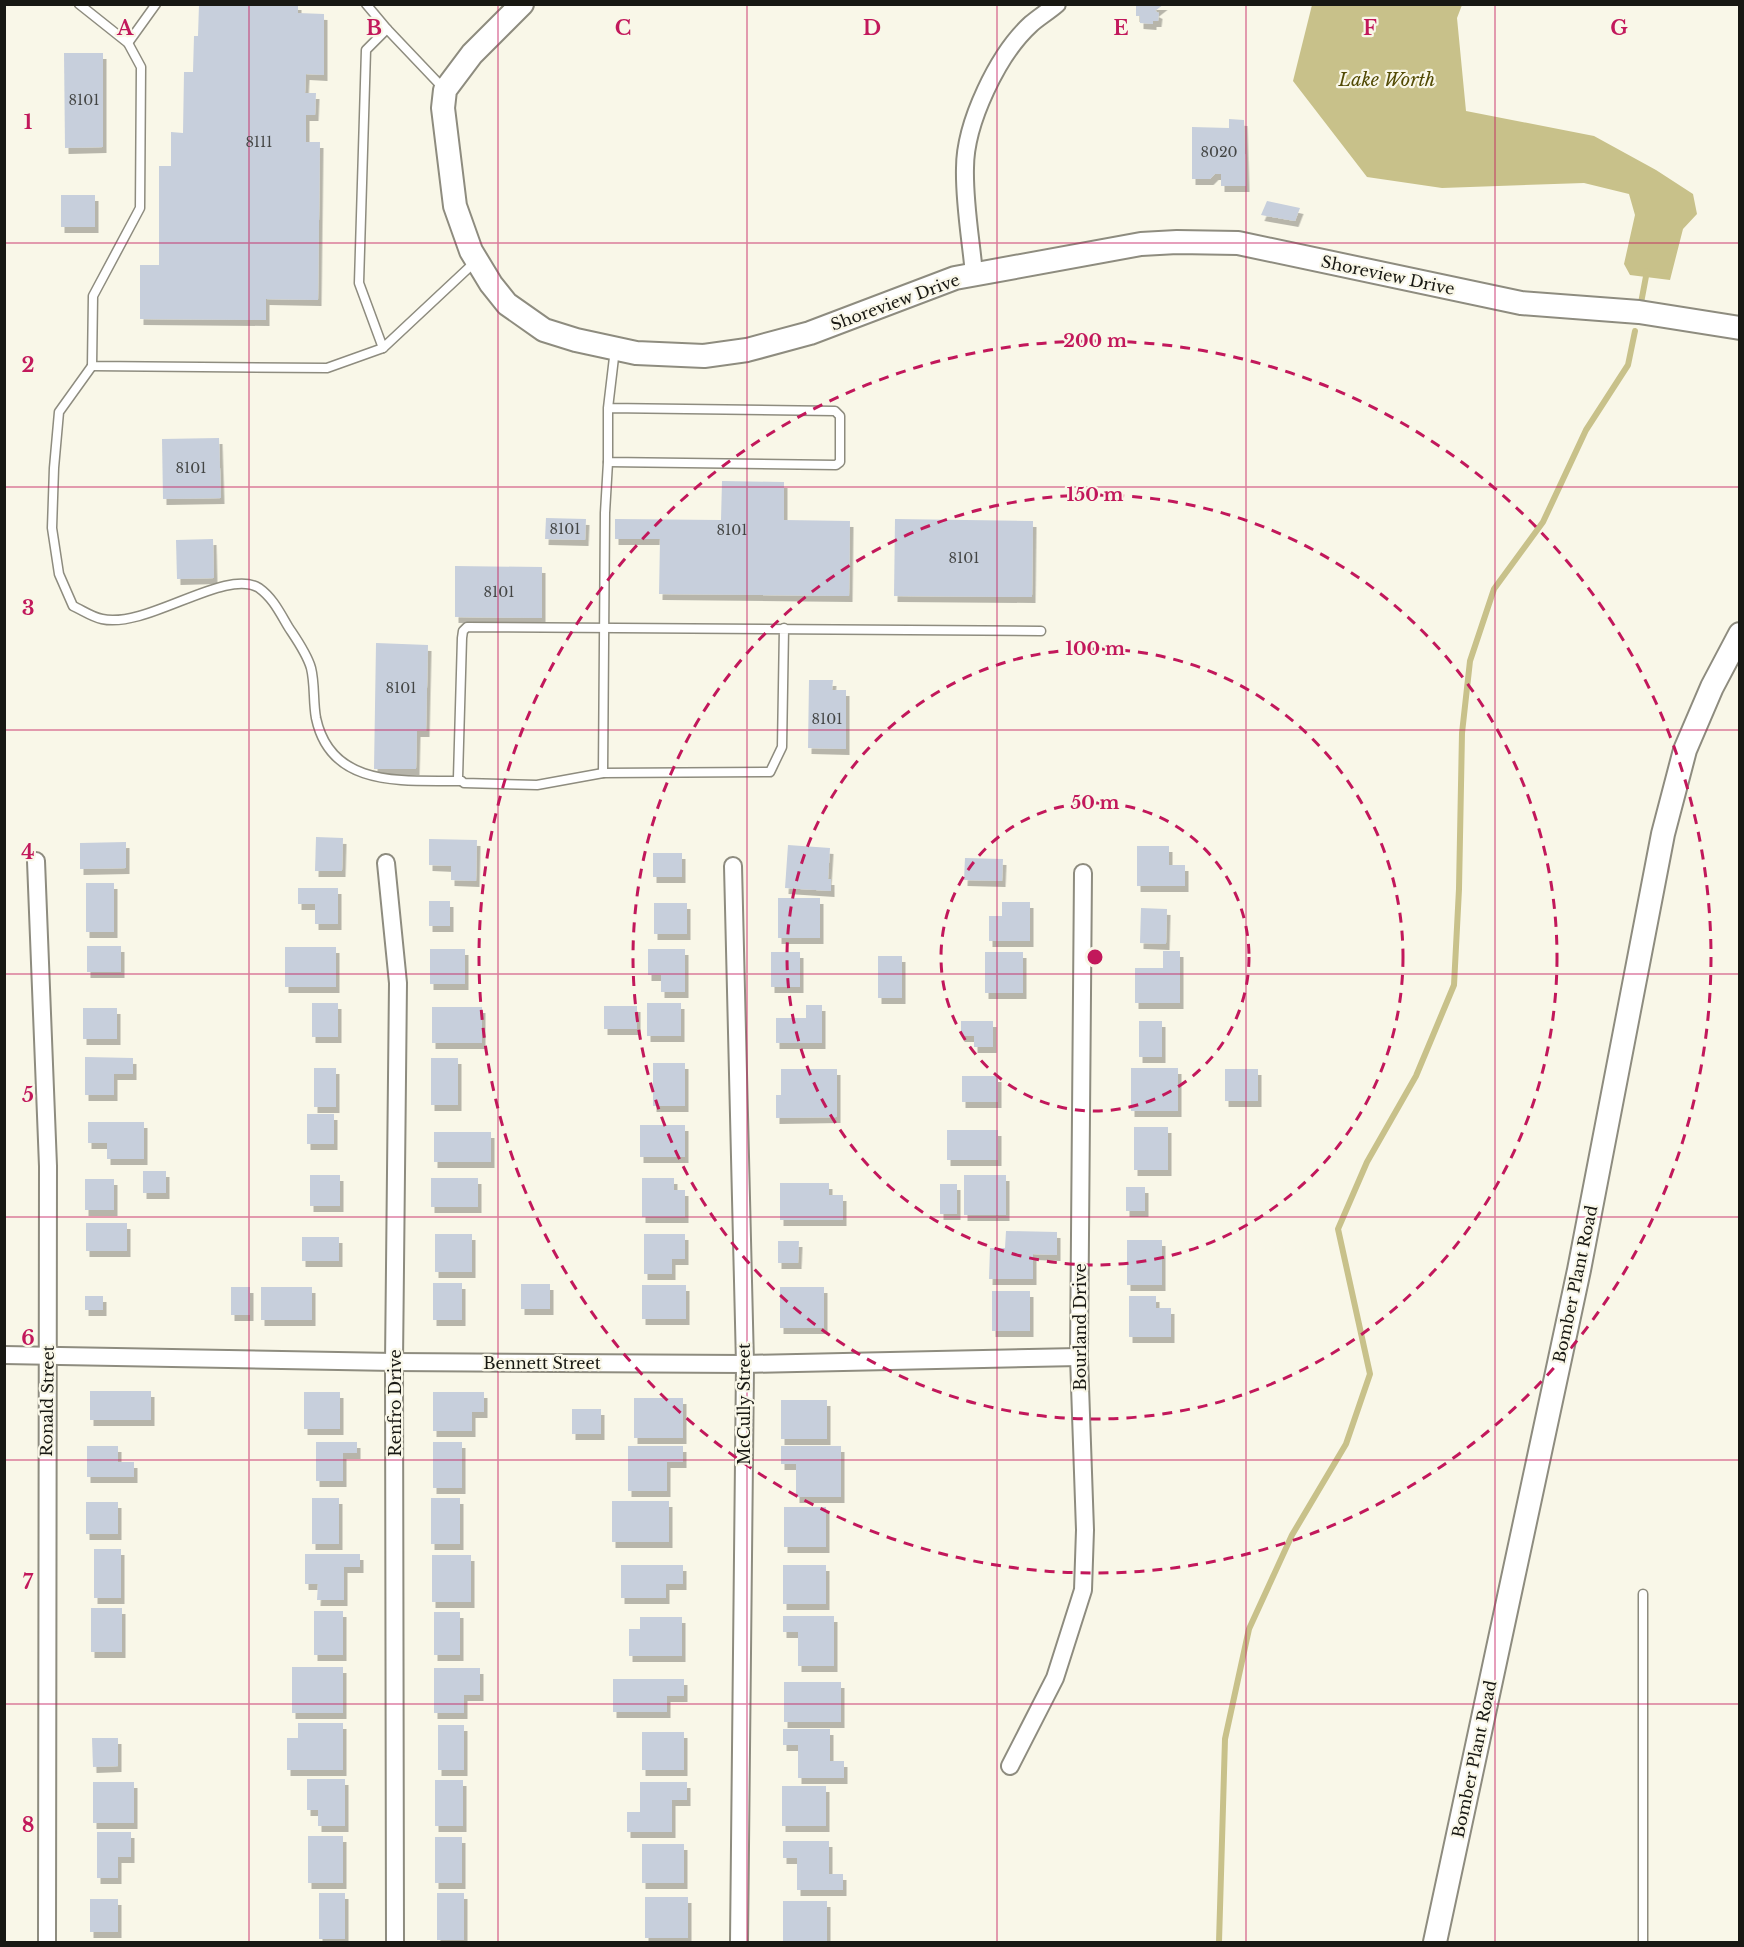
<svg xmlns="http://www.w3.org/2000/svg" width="1744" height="1947" font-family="'Libre Baskerville',serif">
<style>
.water{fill:#c8c18a}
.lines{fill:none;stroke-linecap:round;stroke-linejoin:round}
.stream{stroke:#c8c18a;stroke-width:6}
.building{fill:#c7cfdc;filter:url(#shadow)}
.lane-casing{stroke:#8e8c7f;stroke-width:11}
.street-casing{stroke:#8e8c7f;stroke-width:20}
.secondary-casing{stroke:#8e8c7f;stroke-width:26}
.lane{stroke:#fff;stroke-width:8}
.street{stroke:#fff;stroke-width:16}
.secondary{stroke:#fff;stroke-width:22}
.grid{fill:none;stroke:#c2185b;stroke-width:1.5;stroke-opacity:0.55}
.ring{fill:none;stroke:#c2185b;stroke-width:3;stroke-dasharray:10 8}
.labels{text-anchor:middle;stroke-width:4.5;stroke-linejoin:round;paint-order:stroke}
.number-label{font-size:14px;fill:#444645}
.street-label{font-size:16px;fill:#181813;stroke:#f9f7e8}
.water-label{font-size:18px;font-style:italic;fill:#524a04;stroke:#f9f7e8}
.grid-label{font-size:20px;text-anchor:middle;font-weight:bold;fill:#c2185b;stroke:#f9f7e8;stroke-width:4.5;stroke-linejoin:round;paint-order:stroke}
.centre{fill:#c2185b;stroke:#f9f7e8;stroke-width:3}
.ring-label{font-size:18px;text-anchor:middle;font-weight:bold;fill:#c2185b;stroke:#f9f7e8;stroke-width:4.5;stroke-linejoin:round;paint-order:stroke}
</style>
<defs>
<filter id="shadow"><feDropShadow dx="3.5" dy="6" stdDeviation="0" flood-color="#0004"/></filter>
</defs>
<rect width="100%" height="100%" fill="#f9f7e8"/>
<!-- water -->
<polygon class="water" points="1312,5 1462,5 1457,18 1466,111 1594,136 1656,170 1693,194 1697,214 1683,229 1670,280 1630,275 1624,264 1635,215 1629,194 1584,183 1442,188 1367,177 1293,81"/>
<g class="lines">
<!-- stream -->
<g class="stream">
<polyline points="1641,303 1647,271"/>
<polyline points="1219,1942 1225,1739 1249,1629 1292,1535 1346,1444 1370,1374 1338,1229 1367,1162 1416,1076 1454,985 1459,889 1462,733 1470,661 1494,589 1543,522 1586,430 1628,365 1635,331"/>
</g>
</g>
<!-- building -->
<g class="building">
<polygon points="199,4 298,4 298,13 324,14 324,75 306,74 305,93 316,93 315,115 306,115 306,142 320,142 318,300 266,299 266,320 140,319 140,265 159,265 159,166 171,166 171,132 183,133 184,72 193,72 194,36 198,36"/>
<polygon points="1136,4 1164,4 1155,11 1159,13 1158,21 1153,21 1153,24 1140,23 1140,16 1136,16"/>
<polygon points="64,53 103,53 103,147 65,148"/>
<polygon points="1229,119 1244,120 1246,186 1221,186 1221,174 1215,174 1210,179 1192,179 1192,127 1229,128"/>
<rect x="61" y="195" width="34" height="32"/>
<polygon points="1267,201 1300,208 1295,221 1261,215"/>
<polygon points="219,438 221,498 163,499 162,439"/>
<polygon points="722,481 784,482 784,520 850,521 849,596 659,594 660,539 615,539 615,519 721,520"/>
<polygon points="546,518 586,519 585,540 545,539"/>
<polygon points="895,519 1033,521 1032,597 894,596"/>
<polygon points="213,539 214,578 177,579 176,540"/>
<polygon points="455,566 542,567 542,618 455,617"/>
<polygon points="376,643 428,645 426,731 417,731 416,769 374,769"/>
<polygon points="809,680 833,680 832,690 846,690 846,749 808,748"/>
<polygon points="316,837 343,838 342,871 315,871"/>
<polygon points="429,839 477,840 476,881 451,880 451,866 429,865"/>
<polygon points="126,842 126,868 80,869 80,843"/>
<polygon points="788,845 830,848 828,879 831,879 831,891 785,888"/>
<polygon points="1137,846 1169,846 1169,865 1185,865 1185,886 1137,886"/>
<rect x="653" y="853" width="29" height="24"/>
<polygon points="965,858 1003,859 1002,881 964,880"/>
<rect x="86" y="883" width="28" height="49"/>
<polygon points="298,888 338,888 338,924 315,924 315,904 298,904"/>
<rect x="778" y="898" width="42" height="40"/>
<rect x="429" y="901" width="21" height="25"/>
<polygon points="1002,902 1030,902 1030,941 989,941 989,916 1002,916"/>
<rect x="654" y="903" width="33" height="31"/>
<polygon points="1141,908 1167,909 1166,944 1140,943"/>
<rect x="87" y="946" width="34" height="26"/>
<rect x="285" y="947" width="51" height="40"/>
<rect x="430" y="949" width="35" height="35"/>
<polygon points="648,949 685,949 685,992 661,992 661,975 648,975"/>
<polygon points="1163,951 1180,951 1180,1003 1135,1003 1135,968 1163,968"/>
<rect x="771" y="952" width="29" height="35"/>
<rect x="985" y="952" width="38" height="41"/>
<rect x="878" y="956" width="24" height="42"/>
<rect x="312" y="1003" width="26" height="34"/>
<rect x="647" y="1003" width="34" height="33"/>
<polygon points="806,1005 822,1005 822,1043 776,1043 776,1018 806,1018"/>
<rect x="604" y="1006" width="33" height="23"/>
<rect x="432" y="1007" width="50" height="36"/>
<rect x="83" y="1008" width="34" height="31"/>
<polygon points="961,1021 993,1021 993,1047 974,1047 974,1036 961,1036"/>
<rect x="1139" y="1021" width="23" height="36"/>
<polygon points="85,1057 133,1058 133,1074 114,1074 114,1095 85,1095"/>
<rect x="431" y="1058" width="27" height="47"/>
<rect x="653" y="1063" width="32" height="43"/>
<rect x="314" y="1068" width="22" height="39"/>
<rect x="1131" y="1068" width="47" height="43"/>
<polygon points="781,1069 837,1069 837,1117 776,1118 776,1095 781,1095"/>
<rect x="1225" y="1069" width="33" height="32"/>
<rect x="962" y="1076" width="36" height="26"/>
<rect x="307" y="1114" width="27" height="30"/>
<polygon points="88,1122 144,1122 144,1159 107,1159 107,1143 88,1143"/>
<rect x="640" y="1125" width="45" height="32"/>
<rect x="1134" y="1127" width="34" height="43"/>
<rect x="947" y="1130" width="51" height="30"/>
<rect x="434" y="1132" width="57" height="30"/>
<rect x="143" y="1171" width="23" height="22"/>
<rect x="310" y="1175" width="30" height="31"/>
<rect x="964" y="1175" width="42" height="40"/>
<rect x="431" y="1178" width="47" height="29"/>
<polygon points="642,1178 674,1178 674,1190 685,1190 685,1217 642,1217"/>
<rect x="85" y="1179" width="29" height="31"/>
<polygon points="780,1183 829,1183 829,1195 843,1195 843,1220 780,1220"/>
<rect x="940" y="1184" width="17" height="30"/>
<rect x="1126" y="1187" width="19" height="24"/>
<rect x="86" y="1223" width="41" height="28"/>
<polygon points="1006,1231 1057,1232 1057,1255 1033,1254 1033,1279 989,1279 990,1248 1005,1248"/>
<rect x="435" y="1234" width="37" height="38"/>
<polygon points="644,1234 685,1234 685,1259 672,1259 672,1274 644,1274"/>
<rect x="302" y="1237" width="37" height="24"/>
<rect x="1127" y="1240" width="35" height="45"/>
<polygon points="778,1241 799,1241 798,1263 778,1263"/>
<rect x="433" y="1283" width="29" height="37"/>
<rect x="521" y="1284" width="29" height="25"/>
<rect x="642" y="1285" width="44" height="34"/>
<rect x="231" y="1287" width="19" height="28"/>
<rect x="261" y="1287" width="51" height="33"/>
<rect x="780" y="1287" width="44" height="41"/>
<rect x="992" y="1291" width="38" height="40"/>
<rect x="85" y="1296" width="18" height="14"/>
<polygon points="1129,1296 1156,1296 1156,1308 1171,1308 1171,1337 1129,1337"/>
<rect x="90" y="1391" width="61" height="29"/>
<rect x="304" y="1392" width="36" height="37"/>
<polygon points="433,1392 484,1392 484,1412 472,1412 472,1431 433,1431"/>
<rect x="634" y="1398" width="49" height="40"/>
<rect x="781" y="1400" width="46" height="39"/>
<rect x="572" y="1409" width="29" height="25"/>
<polygon points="316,1442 357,1442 357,1453 343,1453 343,1481 316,1481"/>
<rect x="433" y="1442" width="29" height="46"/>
<polygon points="87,1446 118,1446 118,1462 134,1462 134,1477 87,1477"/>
<polygon points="628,1446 683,1446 683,1462 667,1462 667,1491 628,1491"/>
<polygon points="781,1446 841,1446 841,1497 796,1497 796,1464 781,1464"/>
<rect x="312" y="1498" width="27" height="46"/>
<rect x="431" y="1498" width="29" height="46"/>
<rect x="612" y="1501" width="57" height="41"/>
<rect x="86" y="1502" width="32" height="32"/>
<rect x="784" y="1507" width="42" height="40"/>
<rect x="94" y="1549" width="27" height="49"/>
<polygon points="305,1554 360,1554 360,1567 344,1567 344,1600 317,1600 318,1584 305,1584"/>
<rect x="432" y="1555" width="39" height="47"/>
<polygon points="621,1565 683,1565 683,1584 666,1584 666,1598 621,1598"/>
<rect x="783" y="1565" width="43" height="39"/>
<rect x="91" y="1608" width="31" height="44"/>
<rect x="314" y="1611" width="29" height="44"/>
<rect x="434" y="1612" width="26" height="43"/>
<polygon points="783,1616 834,1616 834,1666 798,1666 798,1632 783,1632"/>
<polygon points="640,1617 682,1617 682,1656 629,1656 629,1629 640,1629"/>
<rect x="292" y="1667" width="51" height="46"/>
<polygon points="434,1668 480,1668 480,1695 464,1695 464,1713 434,1713"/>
<polygon points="613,1679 684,1679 684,1696 667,1696 667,1712 613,1712"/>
<rect x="784" y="1682" width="57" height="40"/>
<polygon points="298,1723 343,1723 343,1770 287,1770 287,1738 298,1738"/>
<rect x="438" y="1725" width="26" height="45"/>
<polygon points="783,1729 830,1729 830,1761 844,1761 844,1778 798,1778 798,1745 783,1745"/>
<rect x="642" y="1732" width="42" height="38"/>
<polygon points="92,1738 118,1738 118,1766 93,1767"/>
<polygon points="307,1779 345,1779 345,1826 318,1826 318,1810 307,1810"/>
<rect x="435" y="1780" width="28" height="46"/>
<rect x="93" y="1782" width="41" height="41"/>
<polygon points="640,1782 687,1782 687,1800 672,1800 672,1832 627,1832 627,1812 640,1812"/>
<rect x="782" y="1786" width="44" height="40"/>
<polygon points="97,1832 131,1832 131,1857 118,1857 118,1878 97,1878"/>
<rect x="308" y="1836" width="35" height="47"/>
<rect x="435" y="1837" width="27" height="46"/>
<polygon points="783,1841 829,1841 829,1874 843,1874 843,1890 797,1890 797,1858 783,1858"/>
<rect x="642" y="1844" width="42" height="39"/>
<rect x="319" y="1893" width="26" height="46"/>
<rect x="437" y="1893" width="27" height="47"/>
<rect x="645" y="1897" width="43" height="41"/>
<rect x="90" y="1899" width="28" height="33"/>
<rect x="783" y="1901" width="44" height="41"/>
</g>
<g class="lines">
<defs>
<g id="lane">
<polyline points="79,4 128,43 141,67 140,208 93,296 92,366 327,368 383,348"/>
<polyline points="366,4 387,29"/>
<polyline points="128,43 156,4"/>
<polyline points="445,90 387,29 366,50 359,283 383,348 476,261"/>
<path d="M 92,366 L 59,412 L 54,468 L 52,528 L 59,574 L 73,606 C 82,610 92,617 102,619 C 147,629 226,567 259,588 C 273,598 280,613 289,628 C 297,640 307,654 311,668 C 315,684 313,702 316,718 C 331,789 404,780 460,781"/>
<polyline points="608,408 835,411 840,416 840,462 836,465 608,462 608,408 615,349"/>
<polyline points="784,628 782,747 770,772 603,773 537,785 464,783 458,778 462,638 463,631 467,627 1041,631"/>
<polyline points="603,773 605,513 608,462"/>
<polyline points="1643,1594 1643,1942"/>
</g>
<g id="street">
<path d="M 974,274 C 971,240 964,203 965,168 C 965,123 998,54 1031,24 C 1039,17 1049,11 1057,4"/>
<polyline points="36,861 48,1166 47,1942"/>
<polyline points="386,863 398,983 394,1362 395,1942"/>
<polyline points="733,866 745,1364 739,1942"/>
<polyline points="4,1355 394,1362 745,1364 1079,1357"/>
<polyline points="1010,1766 1055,1678 1083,1590 1085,1530 1079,1357 1083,873"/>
</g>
<g id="secondary">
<polyline points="522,4 472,54 445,90 443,108 455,206 471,251 491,284 507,304 544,330 576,340 636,353 704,356 747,350 810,333 955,278 1141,244 1177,242 1238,243 1521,303 1639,312 1740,328"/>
<polyline points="1435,1942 1579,1270 1663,834 1685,750 1712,687 1740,634"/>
</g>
</defs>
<!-- lane casing -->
<use href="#lane" class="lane-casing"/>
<!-- street casing -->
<use href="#street" class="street-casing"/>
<!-- secondary casing -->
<use href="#secondary" class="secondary-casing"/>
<!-- lane -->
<use href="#lane" class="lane"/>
<!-- street -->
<use href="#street" class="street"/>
<!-- secondary -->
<use href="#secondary" class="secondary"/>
</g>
<!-- grid -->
<path class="grid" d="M 249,4 L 249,1942M 498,4 L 498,1942M 747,4 L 747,1942M 997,4 L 997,1942M 1246,4 L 1246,1942M 1495,4 L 1495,1942M 4,243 L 1740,243M 4,487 L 1740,487M 4,730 L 1740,730M 4,974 L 1740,974M 4,1217 L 1740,1217M 4,1460 L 1740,1460M 4,1704 L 1740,1704"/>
<!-- distance rings -->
<g class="ring">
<circle cx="1095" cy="957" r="154"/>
<circle cx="1095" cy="957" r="308"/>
<circle cx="1095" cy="957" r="462"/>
<circle cx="1095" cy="957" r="616"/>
</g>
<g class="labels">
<!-- number labels -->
<g class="number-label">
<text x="84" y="105">8101</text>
<text x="259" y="147">8111</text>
<text x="1219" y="157">8020</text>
<text x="191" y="473">8101</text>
<text x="565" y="534">8101</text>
<text x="732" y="535">8101</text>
<text x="964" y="563">8101</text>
<text x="499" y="597">8101</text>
<text x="401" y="693">8101</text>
<text x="827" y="724">8101</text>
</g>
<!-- street labels -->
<g class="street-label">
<text transform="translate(1388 275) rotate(12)" y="6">Shoreview Drive</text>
<text transform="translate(895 302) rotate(-20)" y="6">Shoreview Drive</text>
<text transform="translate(1575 1284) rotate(-78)" y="6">Bomber Plant Road</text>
<text transform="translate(1080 1327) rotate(-90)" y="6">Bourland Drive</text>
<text x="542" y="1369">Bennett Street</text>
<text transform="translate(47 1401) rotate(-89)" y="6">Ronald Street</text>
<text transform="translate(395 1403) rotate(-90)" y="6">Renfro Drive</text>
<text transform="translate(744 1404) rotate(-90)" y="6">McCully Street</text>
<text transform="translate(1474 1759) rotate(-78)" y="6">Bomber Plant Road</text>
</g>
<!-- water labels -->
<g class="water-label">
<text x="1387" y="86">Lake Worth</text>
</g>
</g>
<g class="grid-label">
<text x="125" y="35">A</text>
<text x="374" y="35">B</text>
<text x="623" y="35">C</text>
<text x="872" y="35">D</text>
<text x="1121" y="35">E</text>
<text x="1370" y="35">F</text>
<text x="1619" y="35">G</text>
<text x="28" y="129">1</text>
<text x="28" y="372">2</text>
<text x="28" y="615">3</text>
<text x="28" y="859">4</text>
<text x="28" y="1102">5</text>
<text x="28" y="1345">6</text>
<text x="28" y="1589">7</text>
<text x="28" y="1832">8</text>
</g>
<circle cx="1095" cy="957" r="9" class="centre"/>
<g class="ring-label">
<text x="1095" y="347">200 m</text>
<text x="1095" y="501">150 m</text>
<text x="1095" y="655">100 m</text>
<text x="1095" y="809">50 m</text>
</g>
<!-- border -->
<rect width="1744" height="1947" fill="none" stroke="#181813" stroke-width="12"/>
</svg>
